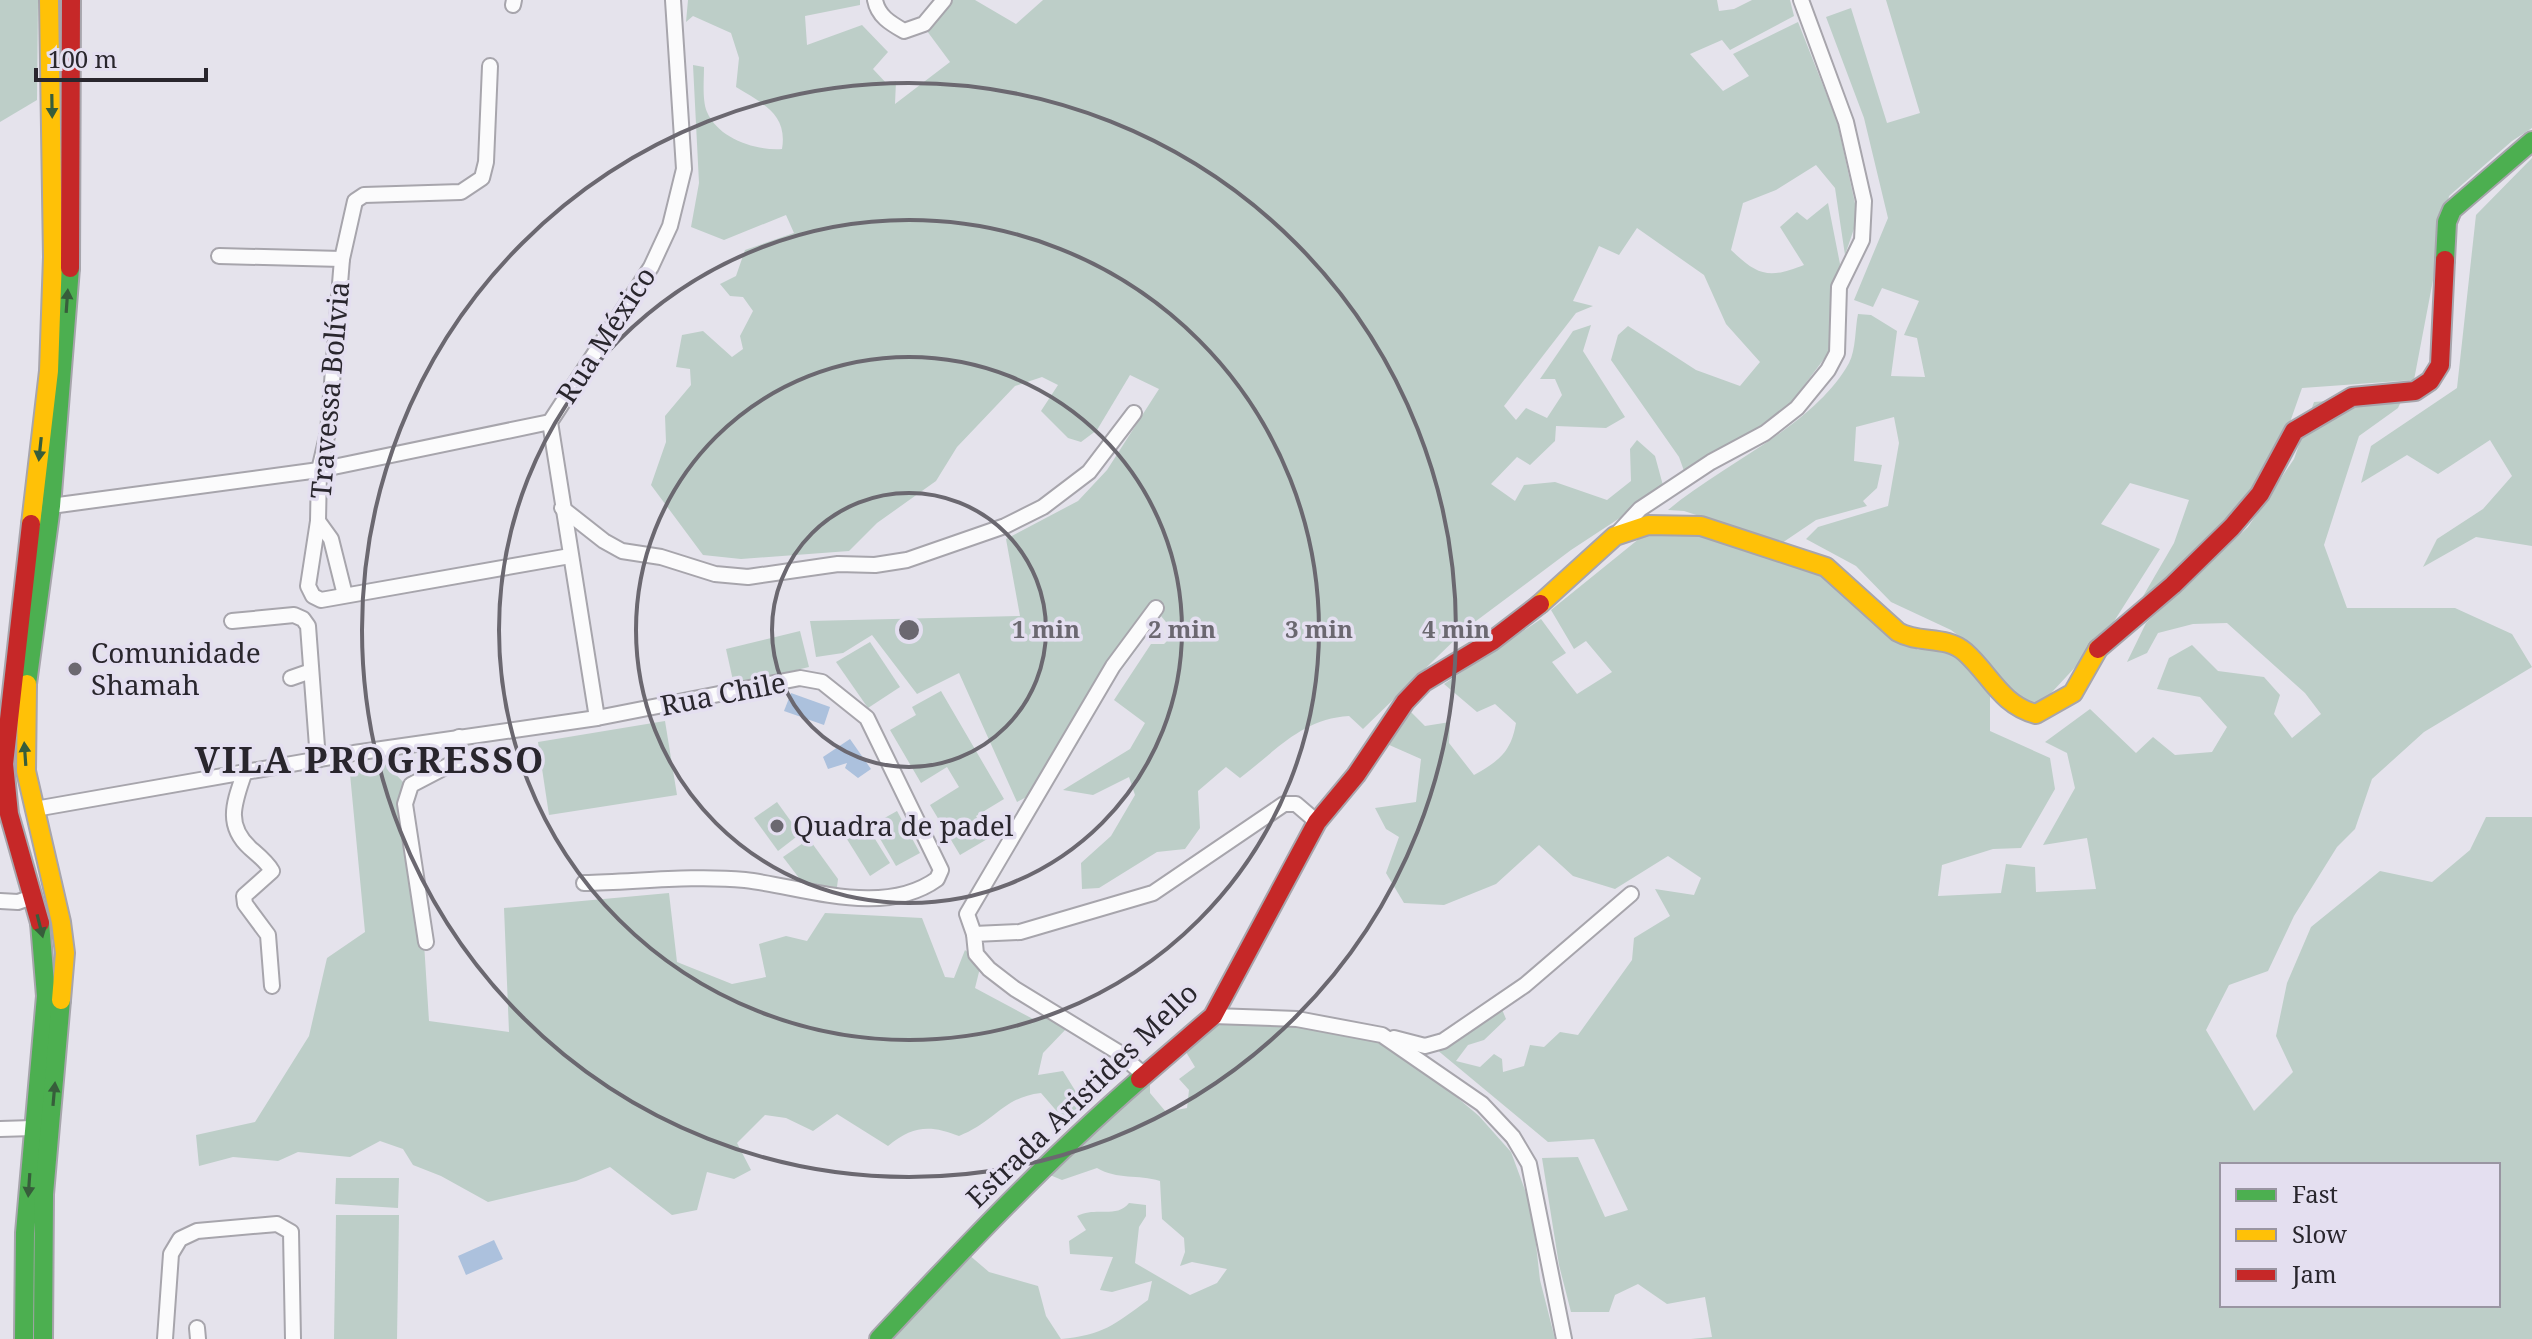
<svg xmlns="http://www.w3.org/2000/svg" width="2532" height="1339" font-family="'Noto Serif',serif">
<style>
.green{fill:#bdcec8;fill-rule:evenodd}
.water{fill:#acc1dd}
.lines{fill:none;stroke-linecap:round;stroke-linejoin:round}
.street-casing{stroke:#a7a5ac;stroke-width:18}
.fast-casing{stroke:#a7a5ac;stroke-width:22}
.slow-casing{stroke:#a7a5ac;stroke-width:22}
.jam-casing{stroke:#a7a5ac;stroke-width:22}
.street{stroke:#fbfbfc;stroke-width:14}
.fast{stroke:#4caf50;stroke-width:18}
.slow{stroke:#ffc107;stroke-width:18}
.jam{stroke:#c62828;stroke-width:18}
.oneway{fill:#375d3b}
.ring{fill:none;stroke:#6b6870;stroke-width:4}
.poi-dot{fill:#6b6870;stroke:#e4dff0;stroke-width:3}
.labels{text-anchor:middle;stroke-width:7;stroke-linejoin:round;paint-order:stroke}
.street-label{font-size:28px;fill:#29262d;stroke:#e4dff0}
.poi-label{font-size:28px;fill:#29262d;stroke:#e4dff0;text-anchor:start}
.district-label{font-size:36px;font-weight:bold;letter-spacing:2px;fill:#29262d;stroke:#e4dff0}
.centre{fill:#6b6870;stroke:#e4dff0;stroke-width:4}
.ring-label{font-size:24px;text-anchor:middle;font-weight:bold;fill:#6b6870;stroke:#e4dff0;stroke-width:7;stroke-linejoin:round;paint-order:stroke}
</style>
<rect width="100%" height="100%" fill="#e5e3ec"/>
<!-- green -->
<g class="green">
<polygon points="0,0 38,0 37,100 0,122"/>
<path d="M 688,0 L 860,0 L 860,5 L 805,16 L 807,45 L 862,25 L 888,52 L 873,69 L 888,85 L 896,81 L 895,104 L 950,62 L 927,31 L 952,0 L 975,0 L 1016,24 L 1043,0 L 1717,0 L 1719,11 L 1734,9 L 1752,0 L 1790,0 L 1794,16 L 1730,50 L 1722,40 L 1690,54 L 1723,91 L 1749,76 L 1733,54 L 1798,22 L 1837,121 L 1858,217 L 1845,255 L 1835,188 L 1816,165 L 1776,190 L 1743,203 L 1731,250 C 1758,276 1769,279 1804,265 L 1780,227 L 1797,212 L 1807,220 L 1828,203 L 1840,264 L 1830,351 L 1787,408 L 1687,479 L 1679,457 L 1611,360 L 1618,335 L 1628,326 L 1696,370 L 1740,386 L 1760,362 L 1726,324 L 1704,275 L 1637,228 L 1619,255 L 1599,246 L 1573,301 L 1593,306 L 1576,313 L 1504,406 L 1516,420 L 1526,408 L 1547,418 L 1562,395 L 1555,379 L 1540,379 L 1573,331 L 1591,325 L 1583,351 L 1625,417 L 1606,428 L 1556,426 L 1555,441 L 1530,465 L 1517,457 L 1491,484 L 1515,501 L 1524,485 L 1555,482 L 1607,500 L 1631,481 L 1630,449 L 1637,440 L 1655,456 L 1664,489 L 1571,550 L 1468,627 L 1363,729 L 1349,716 C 1301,719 1276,751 1240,778 L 1226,767 L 1198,791 L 1200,828 L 1185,849 L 1157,852 L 1099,888 L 1082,889 L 1081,863 L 1111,836 L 1135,795 L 1129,777 L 1093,795 L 1063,790 L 1130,749 L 1145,723 L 1114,700 L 1151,644 L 1164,644 L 1175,633 L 1161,616 L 1098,701 L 1078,743 L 1051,784 L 1017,802 L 959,673 L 917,694 L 872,635 L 843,653 L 816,657 L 810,621 L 1020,616 L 1006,539 L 1078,501 L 1107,470 L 1159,389 L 1130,375 L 1097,430 L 1081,442 L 1068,438 L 1041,411 L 1058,385 L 1042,377 L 1015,386 L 957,447 L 936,481 L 877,523 L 849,551 L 741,559 L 703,555 L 651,485 L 666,442 L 665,416 L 691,385 L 690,369 L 676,367 L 682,335 L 703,331 L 732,357 L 743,349 L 740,336 L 753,311 L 743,297 L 730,296 L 720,284 L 736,276 L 745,250 L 794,233 L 786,215 L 724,240 L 691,227 L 699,183 L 693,65 L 704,67 C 704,80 702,100 707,112 C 718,138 755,151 782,149 C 788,114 762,103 736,87 L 739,58 L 731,33 L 693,16 L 686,22 Z"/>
<path d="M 1886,0 L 2532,0 L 2532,128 L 2512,141 L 2449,196 L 2414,380 L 2302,388 L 2277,459 L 2236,522 L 2131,617 L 2174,543 L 2189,500 L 2130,483 L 2101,524 L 2160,549 L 2106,634 L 2040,705 L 2021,702 L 2001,685 L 1967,642 L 1951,630 L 1891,602 L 1856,566 L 1806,539 L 1818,527 L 1888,506 L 1899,443 L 1894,417 L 1856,427 L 1854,461 L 1882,465 L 1877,488 L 1863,501 L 1867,506 L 1816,520 L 1782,543 L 1684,511 L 1668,510 C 1724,463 1814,426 1849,363 C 1856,350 1855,328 1858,314 L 1871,315 L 1897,331 L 1891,376 L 1925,377 L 1917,338 L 1904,335 L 1919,301 L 1882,288 L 1873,307 L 1854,300 L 1888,218 L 1864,118 L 1826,17 L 1851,8 L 1887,123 L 1920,113 Z"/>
<polygon points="2532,158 2532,546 2476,537 2423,567 2437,539 2483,509 2512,476 2490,440 2438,474 2407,455 2361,483 2371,446 2457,388 2476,215"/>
<path d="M 2404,395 L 2398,408 L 2359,436 L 2324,545 L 2347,608 L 2455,608 L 2512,634 L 2532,667 L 2424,732 L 2372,779 L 2355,829 L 2337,847 L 2294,916 L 2268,971 L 2229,985 L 2206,1030 L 2254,1111 L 2293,1072 L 2276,1036 L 2287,983 L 2311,927 L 2380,871 L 2432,882 L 2470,850 L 2486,817 L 2532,817 L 2532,1339 L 1691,1339 L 1712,1337 L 1705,1297 L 1667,1304 L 1638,1284 L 1615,1295 L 1609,1312 L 1571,1312 L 1559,1265 L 1542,1158 L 1578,1157 L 1605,1217 L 1628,1210 L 1594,1139 L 1548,1142 L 1436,1049 L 1501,1007 L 1506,1019 L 1484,1040 L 1468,1045 L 1456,1061 L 1480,1067 L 1494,1054 L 1502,1059 L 1503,1072 L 1524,1066 L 1530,1045 L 1544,1047 L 1560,1032 L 1578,1035 L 1632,960 L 1634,938 L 1670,916 L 1655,889 L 1694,895 L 1701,878 L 1668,856 L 1615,889 L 1573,876 L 1539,845 L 1496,884 L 1444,905 L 1404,903 L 1386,873 L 1399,837 L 1386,829 L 1375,808 L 1416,802 L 1421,759 L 1387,744 L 1411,712 L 1425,726 L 1450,722 L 1449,743 L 1474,775 C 1499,761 1511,752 1516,723 L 1495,704 L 1477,712 L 1444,684 L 1541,619 L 1566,653 L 1552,662 L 1577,694 L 1612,672 L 1586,641 L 1574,649 L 1551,610 L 1640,538 L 1681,524 L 1775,553 L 1845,586 L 1874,621 L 1918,650 L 1947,643 L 1990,691 L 1990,731 L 2050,758 L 2055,789 L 2021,848 L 1993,849 L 1942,865 L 1938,896 L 2001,893 L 2006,864 L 2035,867 L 2036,892 L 2096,889 L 2087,838 L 2043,845 L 2075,788 L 2067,753 L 2045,742 L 2090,709 L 2136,753 L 2153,737 L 2175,755 L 2212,752 L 2227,727 L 2200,697 L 2157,689 L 2169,658 L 2192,645 L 2218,671 L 2264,677 L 2280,695 L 2274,714 L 2292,738 L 2321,714 L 2305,693 L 2227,623 L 2193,624 L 2158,633 L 2147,653 L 2127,662 L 2146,623 L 2248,527 L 2294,459 L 2314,402 ZM 2222,1165 L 2498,1165 L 2498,1305 L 2222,1305 Z"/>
<polygon points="800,631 809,667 734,685 726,649"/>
<polygon points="870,642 900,687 868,708 836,662"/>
<polygon points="941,691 1004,799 976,816 989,838 960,855 930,805 959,787 947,767 921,783 890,730 916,715 912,707"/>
<polygon points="665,721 677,795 549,815 538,742"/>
<path d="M 385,763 L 404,783 L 401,830 L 424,943 L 429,1021 L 509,1032 L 504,908 L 669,893 L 677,962 L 732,984 L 766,977 L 759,944 L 786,936 L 807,941 L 825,913 L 922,918 L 945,977 L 954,978 L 965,950 L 981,964 L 975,988 L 1033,1019 L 1056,1017 L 1067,1028 L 1043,1053 L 1038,1075 L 1063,1071 L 1086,1108 L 1067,1123 L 1041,1093 C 1003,1097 995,1122 959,1136 C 931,1125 913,1125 888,1146 L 837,1114 L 813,1131 L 786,1118 L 765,1115 L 737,1143 L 751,1170 L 734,1179 L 707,1172 L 697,1210 L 672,1215 L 610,1167 L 576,1181 L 488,1202 L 441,1176 L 413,1165 L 403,1149 L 380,1141 L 350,1157 L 298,1152 L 278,1161 L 233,1157 L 199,1166 L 196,1135 L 255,1122 L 309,1036 L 327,958 L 365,932 L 350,774 Z"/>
<polygon points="777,802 800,834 778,851 754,818"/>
<polygon points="897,811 920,853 896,866 872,825"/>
<polygon points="865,823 890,863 870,876 845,836"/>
<polygon points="809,839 838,879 837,887 809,891 783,857"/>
<path d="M 1217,1021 L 1261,1022 L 1378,1039 L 1427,1072 L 1479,1116 L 1511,1152 L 1532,1209 L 1540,1280 L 1555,1339 L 893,1339 L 944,1276 L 968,1254 L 989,1272 L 1038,1286 L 1046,1316 L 1061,1339 C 1103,1335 1114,1325 1148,1300 L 1152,1281 L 1112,1292 L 1100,1290 L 1113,1257 L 1070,1254 L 1069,1241 L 1086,1230 L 1077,1216 C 1097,1206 1116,1219 1129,1203 L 1146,1205 L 1146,1216 L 1139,1227 L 1135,1263 L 1190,1295 L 1217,1283 L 1227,1269 L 1192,1262 L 1180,1266 L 1185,1252 L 1184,1238 L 1162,1219 L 1160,1181 C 1138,1174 1117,1180 1097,1168 L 1062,1180 L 1045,1173 L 1150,1082 L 1150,1093 L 1166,1112 L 1187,1108 L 1189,1090 L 1179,1079 L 1195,1067 L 1183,1047 Z"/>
<polygon points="336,1178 399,1178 398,1208 335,1204"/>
<polygon points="336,1215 399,1215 397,1339 334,1339"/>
</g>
<!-- water -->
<g class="water">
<polygon points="791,693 830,707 824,725 784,711"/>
<polygon points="850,739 871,769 858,778 845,768 847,763 828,769 823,757"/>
<polygon points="494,1240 503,1259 466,1275 458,1256"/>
</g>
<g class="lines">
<defs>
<g id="street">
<path d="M 875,0 C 878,16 890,23 904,31 L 924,24 L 944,0"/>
<polyline points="513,5 514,0"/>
<polyline points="490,66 486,162 482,178 461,192 364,195 355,201 342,259 328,432 319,470 318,521 308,586 313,596 321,600 570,556"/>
<polyline points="219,256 342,259"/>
<polyline points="51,506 319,470 550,422"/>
<polyline points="562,508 604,541 622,551 661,557 715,574 748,577 838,564 875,565 907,560 1005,526 1043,507 1089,472 1134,413"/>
<polyline points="318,521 331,539 345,595"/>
<polyline points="1615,536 1640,509 1711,462 1765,433 1797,408 1828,370 1837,353 1839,287 1862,240 1864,201 1846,122 1801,0"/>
<polyline points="232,621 294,615 303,619 308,626 318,760"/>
<polyline points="291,678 311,671"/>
<polyline points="597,718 550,422 651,267 670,226 684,169 673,0"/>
<path d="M 245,771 C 235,801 224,824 250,848 C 258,855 267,862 272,871 L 244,896 L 245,904 L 268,935 L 272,986"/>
<path d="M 35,809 L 354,753 L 597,718 L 800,678 L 822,682 L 867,718 L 941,870 L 937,879 C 883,918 805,887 745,880 C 693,875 636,882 584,883"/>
<polyline points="0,901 18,902 32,897"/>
<polyline points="974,934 967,914 1113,666 1156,608"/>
<polyline points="426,942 405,804 411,785 455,762 459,737"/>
<polyline points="1213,1016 1297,1019 1382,1035 1482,1104 1513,1137 1529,1164 1564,1339"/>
<polyline points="1394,1038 1425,1046 1443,1041 1525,985 1631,894"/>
<polyline points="1144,1075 1118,1052 1015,989 989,969 976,954 974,934 1020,932 1153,893 1284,804 1296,804 1317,822"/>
<polyline points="0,1129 33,1128"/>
<polyline points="197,1328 198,1339"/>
<polyline points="165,1339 171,1254 180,1239 197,1231 277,1224 291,1232 293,1339"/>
</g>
<g id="fast">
<polyline points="2445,260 2447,222 2452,210 2532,141"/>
<polyline points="27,684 51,506 70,268"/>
<polyline points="24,1339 25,1233 46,996 40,923"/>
<polyline points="43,1339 44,1194 61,1000"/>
<path d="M 879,1339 C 963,1249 1047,1160 1140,1079"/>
</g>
<g id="slow">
<polyline points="31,524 49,371 53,257 49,0"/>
<path d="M 1540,604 L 1615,536 L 1648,525 L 1701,526 L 1826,567 L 1898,632 C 1919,644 1946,635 1965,652 C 1990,674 2001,705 2036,714 L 2073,693 L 2098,649"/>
<polyline points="27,684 26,771 61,922 65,953 61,1000"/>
</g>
<g id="jam">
<polyline points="70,268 71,0"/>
<polyline points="31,524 4,764 9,814 40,923"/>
<polyline points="2098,649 2173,585 2232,527 2260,494 2294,431 2352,397 2415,391 2430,381 2440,365 2445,260"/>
<polyline points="1140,1079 1213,1016 1317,822 1356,775 1405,702 1424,682 1492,641 1540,604"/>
</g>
</defs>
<!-- street casing -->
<use href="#street" class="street-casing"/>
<!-- fast casing -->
<use href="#fast" class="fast-casing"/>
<!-- slow casing -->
<use href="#slow" class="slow-casing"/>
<!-- jam casing -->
<use href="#jam" class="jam-casing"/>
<!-- street -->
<use href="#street" class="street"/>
<!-- fast -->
<use href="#fast" class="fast"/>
<!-- slow -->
<use href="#slow" class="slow"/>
<!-- jam -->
<use href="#jam" class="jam"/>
</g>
<!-- one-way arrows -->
<defs><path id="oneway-solid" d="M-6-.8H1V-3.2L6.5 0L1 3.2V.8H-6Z" transform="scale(2)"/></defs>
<g class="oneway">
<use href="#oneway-solid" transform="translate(52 106) rotate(89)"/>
<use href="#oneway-solid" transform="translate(67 301) rotate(-86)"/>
<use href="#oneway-solid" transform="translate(40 449) rotate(96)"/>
<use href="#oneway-solid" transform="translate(25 754) rotate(-94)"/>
<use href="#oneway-solid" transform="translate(40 926) rotate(76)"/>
<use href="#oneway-solid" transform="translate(54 1094) rotate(-85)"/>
<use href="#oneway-solid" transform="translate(29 1185) rotate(94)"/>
</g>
<!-- distance rings -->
<g class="ring">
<circle cx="909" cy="630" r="137"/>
<circle cx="909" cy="630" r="273"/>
<circle cx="909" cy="630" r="410"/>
<circle cx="909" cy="630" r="547"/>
</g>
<!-- markers -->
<g class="poi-dot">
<circle cx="75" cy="669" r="8"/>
<circle cx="777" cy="826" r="8"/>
</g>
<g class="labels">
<!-- street labels -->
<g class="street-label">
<text transform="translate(606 335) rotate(-57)" y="10">Rua México</text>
<text transform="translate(330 390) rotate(-85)" y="10">Travessa Bolívia</text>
<text transform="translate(723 694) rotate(-11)" y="10">Rua Chile</text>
<text transform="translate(1082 1095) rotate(-44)" y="10">Estrada Aristides Mello</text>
</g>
<!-- poi labels -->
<g class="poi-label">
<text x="91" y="663">Comunidade<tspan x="91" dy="32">Shamah</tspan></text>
<text x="793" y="836">Quadra de padel</text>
</g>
<!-- district labels -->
<g class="district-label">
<text x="370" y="773">VILA PROGRESSO</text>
</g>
</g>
<circle cx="909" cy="630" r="12" class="centre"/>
<g class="ring-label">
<text x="1046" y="638">1 min</text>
<text x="1182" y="638">2 min</text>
<text x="1319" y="638">3 min</text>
<text x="1456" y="638">4 min</text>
</g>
<!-- legend -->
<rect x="2220" y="1163" width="280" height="144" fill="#e4dff0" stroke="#9995a2" stroke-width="2"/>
<rect x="2236" y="1189" width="40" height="12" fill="#4caf50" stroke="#9995a2" stroke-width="2"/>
<text x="2292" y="1203" font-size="24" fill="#29262d">Fast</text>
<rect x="2236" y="1229" width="40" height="12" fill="#ffc107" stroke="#9995a2" stroke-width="2"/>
<text x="2292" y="1243" font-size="24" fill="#29262d">Slow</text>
<rect x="2236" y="1269" width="40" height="12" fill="#c62828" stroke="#9995a2" stroke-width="2"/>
<text x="2292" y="1283" font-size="24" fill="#29262d">Jam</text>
<!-- scale -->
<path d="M36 68v12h170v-12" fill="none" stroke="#29262d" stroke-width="4"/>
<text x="48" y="68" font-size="24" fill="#29262d" stroke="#e4dff0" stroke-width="6" paint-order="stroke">100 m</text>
</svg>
